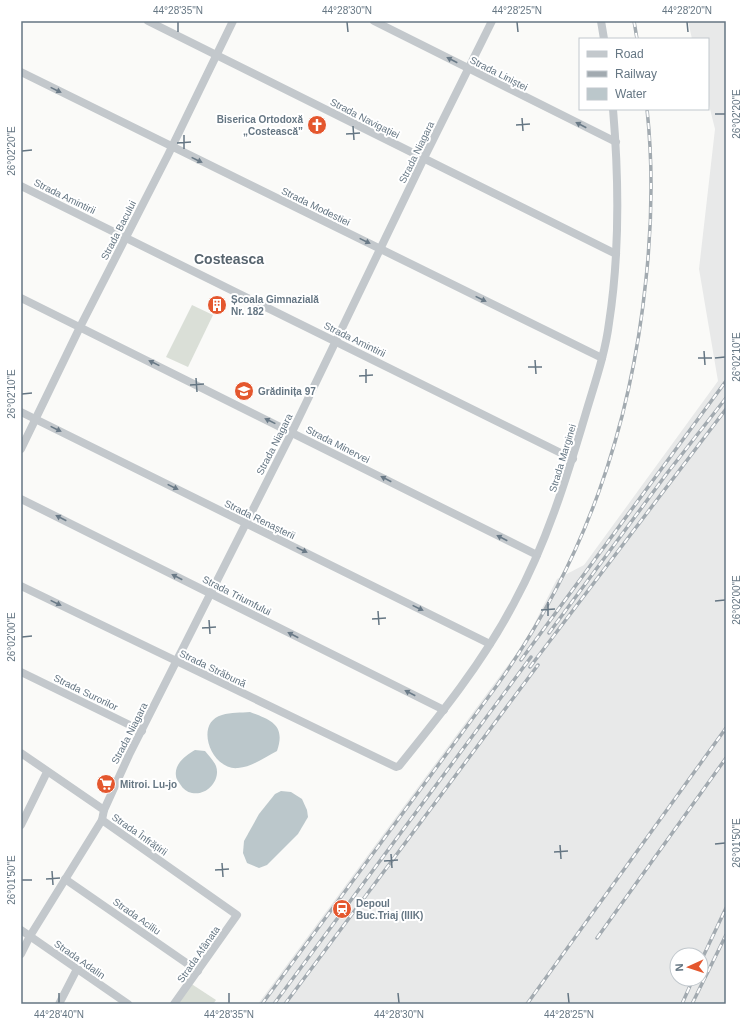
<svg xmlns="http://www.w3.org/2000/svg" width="747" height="1025" font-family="Arial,sans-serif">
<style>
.built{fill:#e8e9e9;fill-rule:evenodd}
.green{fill:#dadfd7}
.water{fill:#bbc7cb}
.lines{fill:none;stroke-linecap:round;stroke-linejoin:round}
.street{stroke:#c3c8cc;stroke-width:8}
.rail-casing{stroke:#a2aab0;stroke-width:3.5}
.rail{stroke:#fff;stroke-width:2;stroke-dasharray:6;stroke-linecap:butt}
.oneway{fill:#6a7a87}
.ticks{fill:none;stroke:#657683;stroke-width:1.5}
.labels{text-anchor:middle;stroke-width:4;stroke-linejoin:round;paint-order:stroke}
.street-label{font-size:10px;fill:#657683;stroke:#fff}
.poi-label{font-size:10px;font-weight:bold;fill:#657683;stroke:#fff;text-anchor:start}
.district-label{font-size:14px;font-weight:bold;fill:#57646e;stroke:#fff}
.neatline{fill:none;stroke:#657683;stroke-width:1.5}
.ticks-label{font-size:10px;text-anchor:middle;fill:#657683}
</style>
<rect width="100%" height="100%" fill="#fafaf8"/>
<!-- built -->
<path class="built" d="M 688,21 L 726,21 L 726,1004 L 258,1004 L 525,642 L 557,579 L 584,565 L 718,381 L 699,269 L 715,129 L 708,101 L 708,39 L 692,39 ZM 677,955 L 701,955 L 701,979 L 677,979 Z"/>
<!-- green -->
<g class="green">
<polygon points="192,305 213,315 188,367 166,357"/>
<polygon points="190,983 216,1000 213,1004 174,1004"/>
</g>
<!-- water -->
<g class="water">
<path d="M 250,712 C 271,720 286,725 277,751 C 265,757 252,767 238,768 C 212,771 193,723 222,715 C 231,712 241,713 250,712 Z"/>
<path d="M 195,750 L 205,751 C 208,755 214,761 216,766 C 221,780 207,796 192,793 C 187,792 183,789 180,784 C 179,782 176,779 176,776 C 174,764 186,755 195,750 Z"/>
<polygon points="281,791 291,792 302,799 307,810 308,817 298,834 267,865 259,868 247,863 243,853 244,841 259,814 275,794"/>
</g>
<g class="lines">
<!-- street -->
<g class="street">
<polyline points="148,21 616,254"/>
<polyline points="374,21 616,142"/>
<polyline points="601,21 604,39"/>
<polyline points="21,72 602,358"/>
<polyline points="21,186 573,459"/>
<polyline points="21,298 537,555"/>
<polyline points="21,412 490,644"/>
<polyline points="21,449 80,327 168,155 233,21"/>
<polyline points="21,499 444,710"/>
<path d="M 21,586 L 396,767 L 399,766 C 441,714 483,662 514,603 C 546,544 566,480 585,416 C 594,385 605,355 609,323 C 620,252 619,180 613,109"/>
<polyline points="21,672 142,731"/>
<polyline points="21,753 104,810 102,820 237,915 174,1004"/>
<polyline points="104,810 129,755 292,432 424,158 492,21"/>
<polyline points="21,825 47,772"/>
<polyline points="65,879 198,971"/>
<polyline points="21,930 128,1004"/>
<polyline points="21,954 30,936 102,820"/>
<polyline points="59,1004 77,969"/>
</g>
<defs>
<g id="rail">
<polyline points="634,21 637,39"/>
<polyline points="549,633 668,472 726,398"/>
<polyline points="521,660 726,381"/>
<polyline points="530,667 726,409"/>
<polyline points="597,938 726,758"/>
<polyline points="701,961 726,908"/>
<path d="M 262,1004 L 498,684 C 585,561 631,428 646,279 C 652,223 653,165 647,109"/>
<polyline points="274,1004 531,657"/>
<polyline points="285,1004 538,665"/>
<polyline points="527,1004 726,728"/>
<polyline points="682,1004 693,979"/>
<polyline points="692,1004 726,935"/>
</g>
</defs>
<!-- rail casing -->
<use href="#rail" class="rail-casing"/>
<!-- rail -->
<use href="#rail" class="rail"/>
</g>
<!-- one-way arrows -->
<defs><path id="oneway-solid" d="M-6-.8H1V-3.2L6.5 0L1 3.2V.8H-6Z"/></defs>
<g class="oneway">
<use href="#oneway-solid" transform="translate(452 60) rotate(-153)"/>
<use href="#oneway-solid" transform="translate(56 90) rotate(26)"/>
<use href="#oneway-solid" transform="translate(581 125) rotate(-153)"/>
<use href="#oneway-solid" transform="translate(197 160) rotate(26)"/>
<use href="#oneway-solid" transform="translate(365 241) rotate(26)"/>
<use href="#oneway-solid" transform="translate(481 299) rotate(26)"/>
<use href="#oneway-solid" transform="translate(154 363) rotate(-154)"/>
<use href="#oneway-solid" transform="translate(270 421) rotate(-154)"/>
<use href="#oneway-solid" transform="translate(56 429) rotate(26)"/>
<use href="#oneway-solid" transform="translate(386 479) rotate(-153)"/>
<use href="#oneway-solid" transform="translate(173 487) rotate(26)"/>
<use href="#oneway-solid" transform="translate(61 518) rotate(-153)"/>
<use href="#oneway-solid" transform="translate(502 538) rotate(-153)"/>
<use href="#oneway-solid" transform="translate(302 550) rotate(26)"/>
<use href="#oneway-solid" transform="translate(177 577) rotate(-153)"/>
<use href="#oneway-solid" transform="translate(56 603) rotate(26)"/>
<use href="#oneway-solid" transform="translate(418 608) rotate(26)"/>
<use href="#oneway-solid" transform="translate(293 635) rotate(-153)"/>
<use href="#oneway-solid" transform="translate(410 693) rotate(-153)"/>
</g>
<!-- ticks -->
<path class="ticks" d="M 178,22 L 178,32M 347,22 L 348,32M 517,22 L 518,32M 687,22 L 688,32M 715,114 L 725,114M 522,118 L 523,131M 516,125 L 530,124M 353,126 L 354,140M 346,134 L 360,133M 184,135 L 184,149M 177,143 L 191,142M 22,151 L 32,150M 704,351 L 705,365M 698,358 L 712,358M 715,358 L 725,357M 535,360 L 536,374M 528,367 L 542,367M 366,369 L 366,383M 359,376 L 373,375M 196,378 L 197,392M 190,385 L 204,384M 22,394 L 32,393M 715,601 L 725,600M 548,602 L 548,616M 541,610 L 555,609M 378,611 L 379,625M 372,619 L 386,618M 209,620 L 210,634M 202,628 L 216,627M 22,637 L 32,636M 715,844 L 725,843M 560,845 L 561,859M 554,852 L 568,851M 391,854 L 392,868M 384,861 L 398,860M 222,863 L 223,877M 215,870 L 229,869M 52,871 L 53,885M 46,879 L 60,878M 22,880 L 32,880M 59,993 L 59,1003M 229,993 L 229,1003M 398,993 L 399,1003M 568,993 L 569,1003"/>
<!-- icons -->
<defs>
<symbol id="church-disc" viewBox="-11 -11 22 22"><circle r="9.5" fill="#e4572e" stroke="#fff"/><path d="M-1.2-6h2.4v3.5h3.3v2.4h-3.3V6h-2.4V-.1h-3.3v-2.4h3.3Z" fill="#fff"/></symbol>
<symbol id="building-disc" viewBox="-11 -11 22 22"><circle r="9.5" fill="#e4572e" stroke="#fff"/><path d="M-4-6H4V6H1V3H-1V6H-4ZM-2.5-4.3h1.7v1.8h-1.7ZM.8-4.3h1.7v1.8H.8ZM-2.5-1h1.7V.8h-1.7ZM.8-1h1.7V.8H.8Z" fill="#fff"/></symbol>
<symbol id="school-disc" viewBox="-11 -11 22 22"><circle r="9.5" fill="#e4572e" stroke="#fff"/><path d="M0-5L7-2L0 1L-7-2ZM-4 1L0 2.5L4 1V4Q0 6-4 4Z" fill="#fff"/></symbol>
<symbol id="supermarket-disc" viewBox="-11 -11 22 22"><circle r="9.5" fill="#e4572e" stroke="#fff"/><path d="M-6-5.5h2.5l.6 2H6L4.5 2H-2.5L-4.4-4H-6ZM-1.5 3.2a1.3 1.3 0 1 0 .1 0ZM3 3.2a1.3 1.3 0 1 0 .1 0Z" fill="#fff"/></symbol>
<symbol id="station-disc" viewBox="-11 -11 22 22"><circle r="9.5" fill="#e4572e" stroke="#fff"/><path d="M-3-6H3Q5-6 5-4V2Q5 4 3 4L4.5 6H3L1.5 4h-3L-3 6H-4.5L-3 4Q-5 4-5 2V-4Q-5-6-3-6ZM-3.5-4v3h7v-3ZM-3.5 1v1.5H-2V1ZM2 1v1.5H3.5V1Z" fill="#fff"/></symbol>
</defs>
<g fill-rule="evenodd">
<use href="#church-disc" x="306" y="114" width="22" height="22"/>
<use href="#building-disc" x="206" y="294" width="22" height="22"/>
<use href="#school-disc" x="233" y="380" width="22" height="22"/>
<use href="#supermarket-disc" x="95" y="773" width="22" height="22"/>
<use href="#station-disc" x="331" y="898" width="22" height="22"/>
</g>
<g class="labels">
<!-- street labels -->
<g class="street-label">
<text transform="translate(499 73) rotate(27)" y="4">Strada Liniștei</text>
<text transform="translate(365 118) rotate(27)" y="4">Strada Navigației</text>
<text transform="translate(416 152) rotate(-64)" y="4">Strada Niagara</text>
<text transform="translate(65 196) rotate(26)" y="4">Strada Amintirii</text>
<text transform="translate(316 206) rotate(26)" y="4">Strada Modestiei</text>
<text transform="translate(118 230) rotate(-63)" y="4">Strada Bacului</text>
<text transform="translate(355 339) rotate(26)" y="4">Strada Amintirii</text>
<text transform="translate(274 444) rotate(-63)" y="4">Strada Niagara</text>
<text transform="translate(338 444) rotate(27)" y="4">Strada Minervei</text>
<text transform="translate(562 458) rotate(-73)" y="4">Strada Marginei</text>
<text transform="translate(260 519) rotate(26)" y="4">Strada Renașterii</text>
<text transform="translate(237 595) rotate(27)" y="4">Strada Triumfului</text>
<text transform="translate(213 668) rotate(26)" y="4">Strada Străbună</text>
<text transform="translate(86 692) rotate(26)" y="4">Strada Surorilor</text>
<text transform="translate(129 733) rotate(-63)" y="4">Strada Niagara</text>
<text transform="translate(140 834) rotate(35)" y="4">Strada Înfrățirii</text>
<text transform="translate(137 916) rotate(35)" y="4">Strada Aciliu</text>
<text transform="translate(198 954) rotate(-55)" y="4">Strada Afânata</text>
<text transform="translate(80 959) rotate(35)" y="4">Strada Adalin</text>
</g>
<!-- poi labels -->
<g class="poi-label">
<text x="303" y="123" text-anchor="end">Biserica Ortodoxă<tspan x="303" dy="12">„Costească”</tspan></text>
<text x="231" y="303">Școala Gimnazială<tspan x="231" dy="12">Nr. 182</tspan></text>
<text x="258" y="395">Grădinița 97</text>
<text x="120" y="788">Mitroi. Lu-jo</text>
<text x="356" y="907">Depoul<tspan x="356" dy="12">Buc.Triaj (IIIK)</tspan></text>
</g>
<!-- district labels -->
<g class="district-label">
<text x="229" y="264">Costeasca</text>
</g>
</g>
<!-- border -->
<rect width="747" height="1025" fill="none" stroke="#ffffff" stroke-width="44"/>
<!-- legend -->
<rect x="579" y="38" width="130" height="72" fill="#ffffff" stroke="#c1c8cd"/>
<rect x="587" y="51" width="20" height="6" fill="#c3c8cc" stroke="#c1c8cd"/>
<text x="615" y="58" font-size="12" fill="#657683">Road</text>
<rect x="587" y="71" width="20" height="6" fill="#a2aab0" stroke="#c1c8cd"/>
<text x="615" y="78" font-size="12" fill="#657683">Railway</text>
<rect x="587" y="88" width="20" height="12" fill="#bbc7cb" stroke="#c1c8cd"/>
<text x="615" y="98" font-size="12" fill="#657683">Water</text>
<!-- north arrow -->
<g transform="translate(689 967) rotate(267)"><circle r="19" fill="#ffffff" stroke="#c1c8cd"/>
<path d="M0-3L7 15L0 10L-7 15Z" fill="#e4572e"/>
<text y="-6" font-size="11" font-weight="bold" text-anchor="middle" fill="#657683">N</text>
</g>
<rect x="22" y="22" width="703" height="981" class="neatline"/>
<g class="ticks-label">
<text x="178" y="14">44°28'35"N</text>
<text x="347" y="14">44°28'30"N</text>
<text x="517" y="14">44°28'25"N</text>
<text x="687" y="14">44°28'20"N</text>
<text transform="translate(736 114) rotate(-90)" y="4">26°02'20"E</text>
<text transform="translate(11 151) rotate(-90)" y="4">26°02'20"E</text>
<text transform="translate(736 357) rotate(-90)" y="4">26°02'10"E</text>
<text transform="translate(11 394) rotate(-90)" y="4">26°02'10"E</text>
<text transform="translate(736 600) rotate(-90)" y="4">26°02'00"E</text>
<text transform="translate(11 637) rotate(-90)" y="4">26°02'00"E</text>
<text transform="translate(736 843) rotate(-90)" y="4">26°01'50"E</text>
<text transform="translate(11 880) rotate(-90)" y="4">26°01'50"E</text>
<text x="59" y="1018">44°28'40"N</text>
<text x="229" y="1018">44°28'35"N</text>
<text x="399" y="1018">44°28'30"N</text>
<text x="569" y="1018">44°28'25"N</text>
</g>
</svg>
